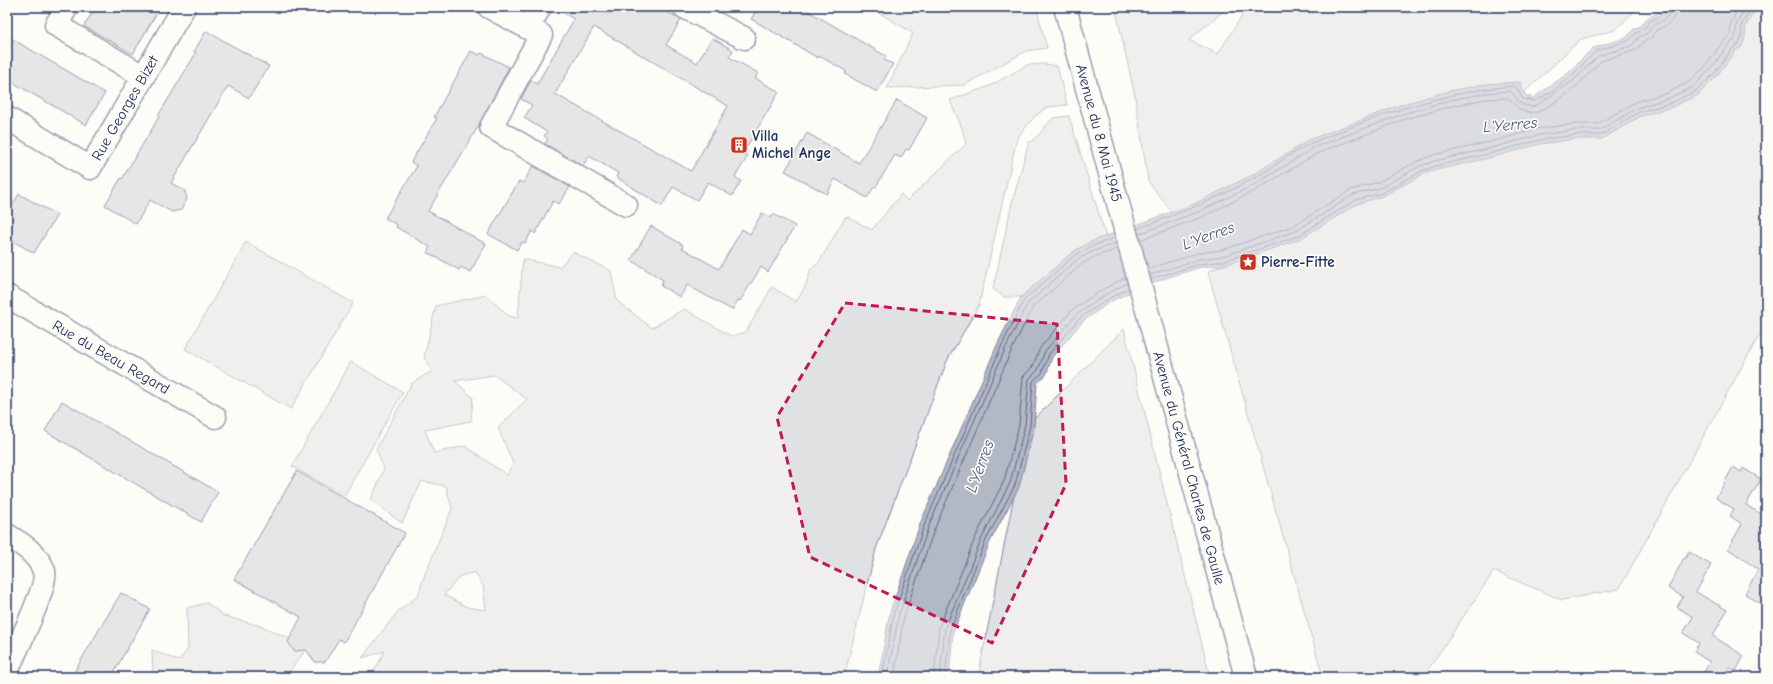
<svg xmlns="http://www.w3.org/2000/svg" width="1773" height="684" font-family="'Comic Neue',sans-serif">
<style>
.green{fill:#e0e1e3;stroke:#7e88a0;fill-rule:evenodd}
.water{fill:#b3b8c5;stroke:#76819c}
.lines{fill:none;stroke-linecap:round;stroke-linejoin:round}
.shore{stroke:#586687;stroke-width:1}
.building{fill:#c9ccd3;stroke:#1b2f5e;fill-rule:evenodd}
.minor-casing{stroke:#1b2f5e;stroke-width:25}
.major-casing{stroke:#1b2f5e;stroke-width:25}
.minor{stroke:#fdfcf7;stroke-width:22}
.major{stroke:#fdfcf7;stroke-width:22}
.marked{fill:none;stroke:#c2185b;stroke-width:3;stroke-dasharray:8 5;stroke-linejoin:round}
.labels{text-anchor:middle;stroke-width:3.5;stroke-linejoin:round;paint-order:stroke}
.street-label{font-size:15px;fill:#1b2f5e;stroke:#fdfcf7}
.poi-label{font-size:15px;font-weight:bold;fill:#1b2f5e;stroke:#fdfcf7;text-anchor:start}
.water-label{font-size:16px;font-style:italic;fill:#49587d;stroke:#fdfcf7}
</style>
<rect width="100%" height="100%" fill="#fdfcf7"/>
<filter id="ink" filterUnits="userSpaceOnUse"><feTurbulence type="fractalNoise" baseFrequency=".025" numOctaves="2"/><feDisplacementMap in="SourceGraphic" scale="8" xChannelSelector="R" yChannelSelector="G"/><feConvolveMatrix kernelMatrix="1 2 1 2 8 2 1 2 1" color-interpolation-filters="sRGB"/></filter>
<g filter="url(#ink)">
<!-- green -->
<g class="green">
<polygon points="869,7 1036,7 1047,48 1026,51 964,85 887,88 913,33"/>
<path d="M 1115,7 L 1639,7 L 1615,30 L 1581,39 L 1514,102 L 1178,220 L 1148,181 L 1135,96 ZM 1227,8 L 1245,11 L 1218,54 L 1189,40 Z"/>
<polygon points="1744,7 1766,7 1766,323 1619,589 1562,600 1494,571 1423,677 1323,677 1208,272 1300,225"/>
<path d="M 1044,64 L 1057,66 L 1067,105 L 1047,107 L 1034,117 L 1017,138 L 979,305 L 947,361 L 876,549 L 844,677 L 371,677 L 385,651 L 362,658 L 399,610 L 418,596 L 425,574 L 452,509 L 446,486 L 422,481 L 402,523 L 371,500 L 384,469 L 376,449 L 412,383 L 432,371 L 424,358 L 436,306 L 486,295 L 509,316 L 518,318 L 523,259 L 560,267 L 573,252 L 611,271 L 617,301 L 652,328 L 684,309 L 731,336 L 746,332 L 772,287 L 796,302 L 806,285 L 811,268 L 818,264 L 846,216 L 872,230 L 901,194 L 907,201 L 966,144 L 962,128 L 950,100 L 990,86 L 1027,65 ZM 494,375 L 527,399 L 498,428 L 513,463 L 507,475 L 465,446 L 434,453 L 425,430 L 471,421 L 473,398 L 455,381 ZM 475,572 L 483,586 L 486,610 L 467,607 L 444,595 L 460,576 Z"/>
<polygon points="1069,116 1106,237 1090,242 1073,252 1021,297 1004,297 993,289 1012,203 1029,142 1032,142 1053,118"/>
<polygon points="246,242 353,303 291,409 185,349"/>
<polygon points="1124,329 1210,677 978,677 1028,425"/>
<polygon points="351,362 403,392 344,496 292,466"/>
<polygon points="207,603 224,616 264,627 308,647 285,677 153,677 152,650 179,661 188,649 187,608"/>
</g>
<!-- water -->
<polygon class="water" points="1664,7 1757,7 1746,26 1745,38 1742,47 1736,50 1716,77 1698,95 1672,107 1641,116 1602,139 1576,139 1540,144 1493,157 1437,170 1424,174 1383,196 1357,204 1300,239 1225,265 1201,267 1169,277 1134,290 1110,302 1083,321 1052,357 1046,375 1037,383 1034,427 1019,487 990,542 953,632 949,677 878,677 890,612 920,524 998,343 1021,297 1073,252 1090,242 1196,203 1252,175 1311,139 1403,104 1449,91 1485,84 1521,82 1521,88 1526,96 1533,98 1567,74 1593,48 1626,38 1634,29 1641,26 1646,19 1657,13"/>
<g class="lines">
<!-- shore -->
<g class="shore">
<path d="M 1137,229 C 1177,214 1217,199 1254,178 C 1274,167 1293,151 1314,142 C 1378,115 1445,91 1515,86 L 1523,99 L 1535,101 L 1553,91 L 1570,77 L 1596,51 L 1628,41 L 1636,33 L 1644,29 L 1649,22 L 1660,16 L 1666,11 L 1666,7"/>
<polyline points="1139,234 1200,211 1256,184 1315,147 1406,113 1451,100 1486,93 1511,91 1521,104 1532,107 1537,105 1573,81 1598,56 1631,46 1639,37 1648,33 1652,26 1664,20 1670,13 1671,7"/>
<polyline points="1140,240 1202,217 1258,189 1318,153 1408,118 1452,106 1487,99 1508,98 1520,110 1533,113 1540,111 1559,100 1577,86 1601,61 1636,50 1643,42 1651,38 1656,30 1665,26 1673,19 1676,13 1677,7"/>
<polyline points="1148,269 1198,253 1222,250 1293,226 1351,190 1378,182 1418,161 1433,155 1490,142 1537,129 1575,124 1598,124 1635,102 1667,93 1689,82 1705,67 1724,40 1730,36 1731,22 1739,7"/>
<polyline points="1150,275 1199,259 1223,256 1296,231 1353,195 1380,188 1420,166 1435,161 1491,148 1539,135 1575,130 1600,130 1637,108 1669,98 1693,87 1709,71 1729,44 1735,40 1737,23 1746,7"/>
<polyline points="1151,279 1200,264 1224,261 1298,236 1356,200 1382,193 1422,171 1436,166 1492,153 1540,140 1576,135 1601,135 1639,112 1671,103 1696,91 1713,75 1733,48 1739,44 1741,38 1742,24 1752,7"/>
<polyline points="882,677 894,613 924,526 1002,345 1024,300 1075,255 1092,246 1115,238"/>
<polyline points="887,677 899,614 928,528 1006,347 1028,303 1078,259 1094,251 1116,243"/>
<polyline points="894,677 904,616 934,530 1012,349 1033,307 1082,264 1096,256 1118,249"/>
<polyline points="934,677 939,627 976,536 1004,481 1019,425 1023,377 1033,366 1040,348 1072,310 1102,290 1126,277"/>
<polyline points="940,677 945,628 982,538 1010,483 1025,425 1029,379 1038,370 1045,351 1076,315 1105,295 1127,283"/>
<polyline points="945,677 950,630 986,540 1015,485 1030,426 1033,381 1042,373 1049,354 1080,318 1108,299 1129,288"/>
</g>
</g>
<!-- building -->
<g class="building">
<polygon points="96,7 160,7 133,54 84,26"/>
<path d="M 553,7 L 659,7 L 681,20 L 666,45 L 697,63 L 712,38 L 733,50 L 729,57 L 758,73 L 755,78 L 779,92 L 743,153 L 748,156 L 735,177 L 741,181 L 732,196 L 708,182 L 697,200 L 673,187 L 662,206 L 616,177 L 618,173 L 589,156 L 583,166 L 545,144 L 548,139 L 544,136 L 547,132 L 524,118 L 532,105 L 521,99 L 531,80 L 537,84 L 574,19 ZM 594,27 L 728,106 L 691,171 L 555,94 Z"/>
<polygon points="758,7 801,7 886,56 884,60 893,64 877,92 845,74 846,71 819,56 818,58 751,19"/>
<polygon points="206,31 269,66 249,98 228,86 171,183 185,191 187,199 181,210 172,212 150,200 136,224 105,205 121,178 122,179 159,117 158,116 196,53 194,52"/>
<polygon points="7,36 105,93 86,125 7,79"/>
<polygon points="471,51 479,55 481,53 509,67 479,125 428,211 486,244 470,272 461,267 459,270 427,252 430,247 396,227 397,225 385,218 417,166 411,162 437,118 434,117"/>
<polygon points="897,100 927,118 909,150 906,149 901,158 895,155 875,188 874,187 867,198 835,179 827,194 785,171 807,133 859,163"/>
<polygon points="533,166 570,187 559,204 553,201 535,234 532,231 525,243 522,242 517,250 488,234 519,181 523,183"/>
<polygon points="19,194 57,215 34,253 7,238 7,214"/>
<polygon points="762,213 771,218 773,214 795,226 768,272 761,267 740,301 738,300 732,310 687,285 680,297 661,286 663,280 631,260 651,226 683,245 682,248 719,269 742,229 750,234"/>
<polygon points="62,401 218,492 201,522 45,431"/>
<polygon points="1733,467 1741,472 1743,468 1761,479 1746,505 1766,517 1766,607 1745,594 1758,569 1728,549 1742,524 1730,516 1734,509 1716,498"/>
<polygon points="297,471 405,533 344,642 339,639 325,662 315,662 306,650 294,651 288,642 301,617 234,579"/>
<polygon points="1689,552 1711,565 1696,592 1727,610 1713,636 1744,656 1736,671 1729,667 1723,677 1701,677 1710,662 1694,652 1699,643 1683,633 1693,617 1677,607 1683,597 1668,588 1684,558 1685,559"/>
<polygon points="121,593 150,609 111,677 71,677"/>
</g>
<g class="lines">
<defs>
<g id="minor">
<polyline points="67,7 56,25 143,76"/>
<polyline points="489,7 541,35 491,127 626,205"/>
<polyline points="684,7 744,38"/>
<polyline points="528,28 540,7"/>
<polyline points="7,118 90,168 184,7"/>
<polyline points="7,296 215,417"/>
<path d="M 7,535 C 22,544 38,554 44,571 C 49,585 14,654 7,671"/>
</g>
<polyline id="major" points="1065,7 1246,677"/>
</defs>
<!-- minor casing -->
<use href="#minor" class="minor-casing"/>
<!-- major casing -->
<use href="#major" class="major-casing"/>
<!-- minor -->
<use href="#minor" class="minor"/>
<!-- major -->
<use href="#major" class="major"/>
</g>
</g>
<!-- marked area -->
<path d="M0 0H1773V684H0ZM 845,303 L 1057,324 L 1066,484 L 992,643 L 810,557 L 777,417 Z" fill="#fdfcf7" fill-opacity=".55" fill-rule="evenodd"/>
<path class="marked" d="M 845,303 L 1057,324 L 1066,484 L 992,643 L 810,557 L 777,417 Z"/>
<!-- icons -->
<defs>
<symbol id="building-square" viewBox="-11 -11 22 22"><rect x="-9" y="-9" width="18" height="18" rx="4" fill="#c8321e" stroke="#fdfcf7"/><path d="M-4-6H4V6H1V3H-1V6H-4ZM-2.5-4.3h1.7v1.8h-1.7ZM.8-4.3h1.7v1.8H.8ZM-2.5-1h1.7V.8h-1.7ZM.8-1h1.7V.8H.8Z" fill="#fff"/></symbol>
<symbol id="sight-square" viewBox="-11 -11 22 22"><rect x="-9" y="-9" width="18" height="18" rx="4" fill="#c8321e" stroke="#fdfcf7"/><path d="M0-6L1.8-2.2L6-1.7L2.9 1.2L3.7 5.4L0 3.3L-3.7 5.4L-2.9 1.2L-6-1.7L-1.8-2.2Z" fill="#fff"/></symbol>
</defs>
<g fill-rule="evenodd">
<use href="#building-square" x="729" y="135" width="20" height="20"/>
<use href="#sight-square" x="1238" y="252" width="20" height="20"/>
</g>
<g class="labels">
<!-- street labels -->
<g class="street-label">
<text transform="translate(125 108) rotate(-60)" y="5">Rue Georges Bizet</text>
<text transform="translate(1099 133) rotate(75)" y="5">Avenue du 8 Mai 1945</text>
<text transform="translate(111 357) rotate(30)" y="5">Rue du Beau Regard</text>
<text transform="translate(1189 468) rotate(75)" y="5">Avenue du Général Charles de Gaulle</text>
</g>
<!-- poi labels -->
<g class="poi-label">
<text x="752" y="141">Villa<tspan x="752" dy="17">Michel Ange</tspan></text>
<text x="1261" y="267">Pierre-Fitte</text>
</g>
<!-- water labels -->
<g class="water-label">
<text transform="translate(1510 124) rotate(-5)" y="6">L'Yerres</text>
<text transform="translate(1208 235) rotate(-20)" y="6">L'Yerres</text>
<text transform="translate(979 466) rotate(-70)" y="6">L'Yerres</text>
</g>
</g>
<!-- margin -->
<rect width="1773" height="684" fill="none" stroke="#fdfcf7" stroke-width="24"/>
<rect x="12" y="12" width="1749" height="660" fill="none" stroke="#1b2f5e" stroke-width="1.5" filter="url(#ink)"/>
</svg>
